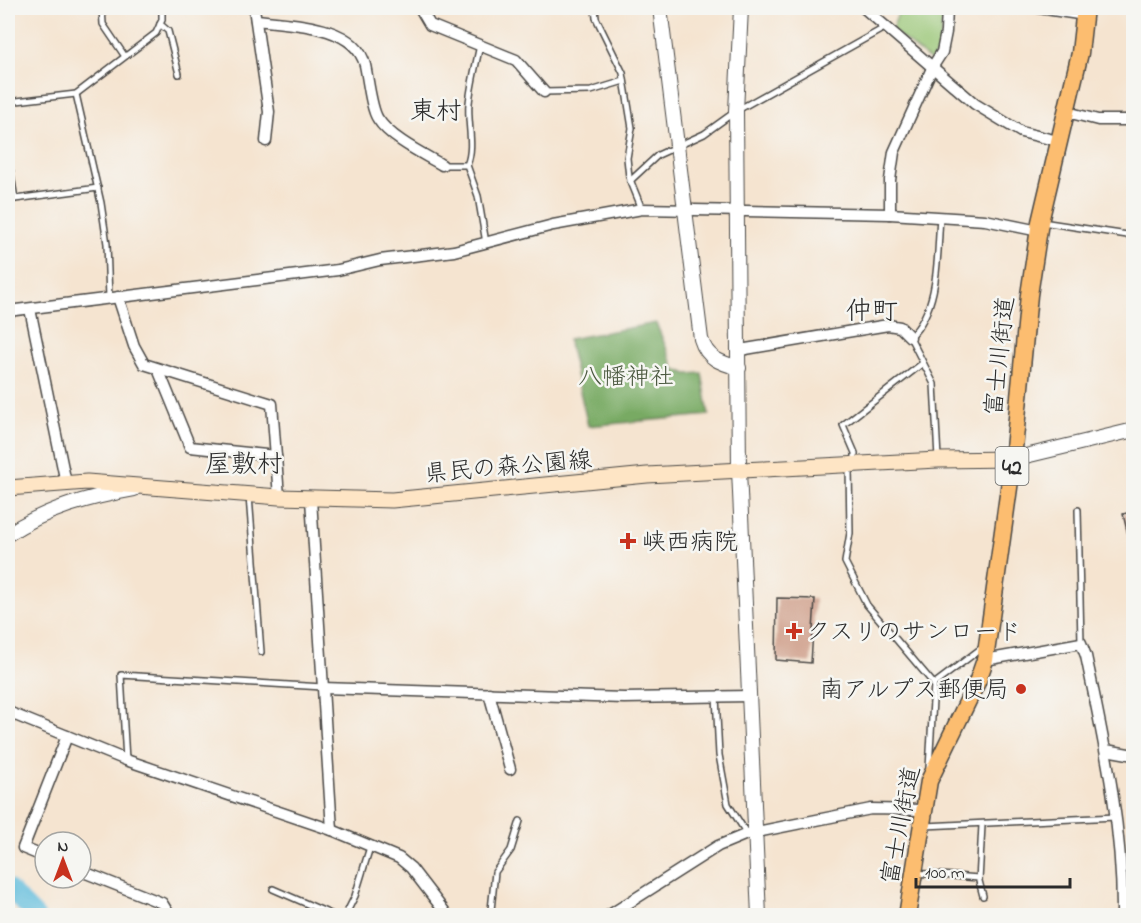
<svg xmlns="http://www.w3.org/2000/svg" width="1141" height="923" font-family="'Indie Flower','Klee One',sans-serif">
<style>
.green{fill:#96c472;stroke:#60784e;stroke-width:1.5}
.forest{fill:#78aa64;stroke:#526a48;stroke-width:1.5}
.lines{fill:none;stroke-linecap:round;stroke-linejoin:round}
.river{stroke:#5ebcdc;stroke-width:18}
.building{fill:#cc9882}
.service-casing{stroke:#494744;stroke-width:8}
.minor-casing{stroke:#494744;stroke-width:13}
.tertiary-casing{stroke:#494744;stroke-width:16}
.secondary-casing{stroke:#494744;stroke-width:17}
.primary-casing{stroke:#494744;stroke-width:19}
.service{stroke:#fff;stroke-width:5}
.minor{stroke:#fff;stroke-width:10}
.tertiary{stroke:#fff;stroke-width:14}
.secondary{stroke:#fee5c5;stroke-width:15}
.primary{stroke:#fcbd6f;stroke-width:16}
.poi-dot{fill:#c8321e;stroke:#f6f6f2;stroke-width:2}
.labels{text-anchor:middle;stroke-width:5;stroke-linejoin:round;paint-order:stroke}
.shield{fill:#f6f6f2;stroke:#686867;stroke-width:1.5}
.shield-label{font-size:22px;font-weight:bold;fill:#2b2b2b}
.street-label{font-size:24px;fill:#2b2b2b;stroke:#f6f6f2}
.park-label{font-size:24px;fill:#4b5940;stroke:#f6f6f2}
.poi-label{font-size:24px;fill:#2b2b2b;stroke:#f6f6f2;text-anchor:start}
.neighbourhood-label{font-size:26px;fill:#2b2b2b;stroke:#f6f6f2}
</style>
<rect width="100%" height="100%" fill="#f6f6f2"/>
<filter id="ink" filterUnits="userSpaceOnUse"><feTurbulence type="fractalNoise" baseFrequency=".0167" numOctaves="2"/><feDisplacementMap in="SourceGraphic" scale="12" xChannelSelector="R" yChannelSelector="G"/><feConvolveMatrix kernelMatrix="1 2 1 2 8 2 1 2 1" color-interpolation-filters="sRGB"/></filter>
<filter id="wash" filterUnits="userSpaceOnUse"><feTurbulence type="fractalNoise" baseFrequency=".008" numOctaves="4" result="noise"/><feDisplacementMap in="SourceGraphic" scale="24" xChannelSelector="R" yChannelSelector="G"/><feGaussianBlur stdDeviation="1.35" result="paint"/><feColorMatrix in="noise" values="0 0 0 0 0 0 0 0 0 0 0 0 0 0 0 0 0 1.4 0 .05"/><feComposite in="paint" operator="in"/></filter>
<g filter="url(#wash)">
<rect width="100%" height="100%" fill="#f5e4d0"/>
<!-- green -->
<polygon class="green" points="900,8 944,8 939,50 931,61 892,30"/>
<!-- forest -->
<polygon class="forest" points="656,323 675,369 687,374 702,373 709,415 588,426 568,339"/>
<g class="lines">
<!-- river -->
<polyline class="river" points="8,888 36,916"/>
</g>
<g id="blocks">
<!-- building -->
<g class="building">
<polygon points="1134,511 1134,543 1130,543 1123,514"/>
<polygon points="777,598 815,599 811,663 776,660"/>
</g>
</g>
</g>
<g filter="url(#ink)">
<use href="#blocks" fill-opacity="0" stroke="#494744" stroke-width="1.5"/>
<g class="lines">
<defs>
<g id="service">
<polyline points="102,8 103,24 124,55"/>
<polyline points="595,8 596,18 623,73 632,128 627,158 629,177 642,209"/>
<polyline points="160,24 168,31 179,74"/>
<polyline points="544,92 591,91 624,81"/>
<polyline points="76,94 101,203 107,244 109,298"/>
<polyline points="8,102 76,94 156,33 162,20 162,8"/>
<polyline points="8,157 15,199 8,202"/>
<polyline points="442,165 467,165 478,196 486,243"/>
<path d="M 467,165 C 475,146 467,123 469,103 C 471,84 476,64 480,45"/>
<polyline points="630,181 658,155 704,134 736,111 886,27"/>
<polyline points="15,199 98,188"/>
<polyline points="1042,222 1134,236"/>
<path d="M 938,458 L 934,384 L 910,337 C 940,308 937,256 940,217"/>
<polyline points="855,463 855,453 843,425 923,363"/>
<polyline points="849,466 850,533 845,562 867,605 934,684 929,768"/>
<polyline points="249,496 261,652"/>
<polyline points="1078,510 1081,643"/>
<polyline points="934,684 983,647"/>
<polyline points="716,696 719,755 728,804 747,834"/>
<polyline points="126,760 121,675 323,687"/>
<polyline points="982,825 979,881 983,896"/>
<polyline points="925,826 1116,817"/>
<polyline points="915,873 979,878"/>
<polyline points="273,889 335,916"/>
<polyline points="1122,907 1134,905"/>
<polyline points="345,916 355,896 370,847"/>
<polyline points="487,916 491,910 495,872 511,850 520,821"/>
</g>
<g id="minor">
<polyline points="254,8 269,112 266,141"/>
<polyline points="420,8 430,25 516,60 544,92"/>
<polyline points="864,8 975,104 1021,132 1058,141"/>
<polyline points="1039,8 1085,15"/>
<path d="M 256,20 C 290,24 355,24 365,65 C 368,78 371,109 378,119 C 390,138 423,154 442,165"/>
<polyline points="1067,112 1098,120 1134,120"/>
<polyline points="890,214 890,180 894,152 933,66 942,52 946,32 947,8"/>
<polyline points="118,297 134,346 144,364 272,404 279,497"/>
<polyline points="30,309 66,483"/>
<polyline points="8,311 338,270 380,260 454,251 553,225 642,209 890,214 985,220 1039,231"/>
<polyline points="740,350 888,325 900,327 910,337"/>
<polyline points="158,369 190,447 276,456"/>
<polyline points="311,499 332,830"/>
<path d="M 985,660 L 1081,643 L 1086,656 C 1104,742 1123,827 1122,916"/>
<polyline points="323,688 624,698 750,696"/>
<polyline points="489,693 510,769"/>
<polyline points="8,712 126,760 332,830 399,858 411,868 448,916"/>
<polyline points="1106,750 1134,755"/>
<polyline points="45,857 23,848 67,736"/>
<polyline points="81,871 162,903 170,916"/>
<polyline points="608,916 718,846 747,834 871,809 923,810"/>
</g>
<g id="tertiary">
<path d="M 660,8 L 701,339 C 707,359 721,363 739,368"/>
<polyline points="741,8 736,111 739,470 759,916"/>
<polyline points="1013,459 1134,430"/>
<path d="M 8,534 C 46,509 89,497 134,489"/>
</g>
<polyline id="secondary" points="8,488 87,482 279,497 392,500 647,475 938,460 1013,459"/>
<polyline id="primary" points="907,916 929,781 978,680 985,660 1013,459 1029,295 1040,222 1080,53 1085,8"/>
</defs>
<!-- service casing -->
<use href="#service" class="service-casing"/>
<!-- minor casing -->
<use href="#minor" class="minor-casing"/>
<!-- tertiary casing -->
<use href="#tertiary" class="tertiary-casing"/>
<!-- secondary casing -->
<use href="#secondary" class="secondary-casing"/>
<!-- primary casing -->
<use href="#primary" class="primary-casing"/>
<!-- service -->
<use href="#service" class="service"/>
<!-- minor -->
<use href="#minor" class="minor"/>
<!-- tertiary -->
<use href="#tertiary" class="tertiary"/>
<!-- secondary -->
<use href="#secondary" class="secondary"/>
<!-- primary -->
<use href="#primary" class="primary"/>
</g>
</g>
<!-- markers -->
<g class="poi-dot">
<path d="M625 532h6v6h6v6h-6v6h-6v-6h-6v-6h6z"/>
<path d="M791 622h6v6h6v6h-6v6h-6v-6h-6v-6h6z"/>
<circle cx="1021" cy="689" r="6"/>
</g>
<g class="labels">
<!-- shield labels -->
<rect class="shield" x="995.5" y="447" width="33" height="38" rx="4.5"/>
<g class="shield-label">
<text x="1012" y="474">42</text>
</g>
<!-- street labels -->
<g class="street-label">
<text transform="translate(999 356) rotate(-84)" y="8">富士川街道</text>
<text transform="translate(508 466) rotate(-5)" y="8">県民の森公園線</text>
<text transform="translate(900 825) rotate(-79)" y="8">富士川街道</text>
</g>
<!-- park labels -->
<g class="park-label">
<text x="626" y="384">八幡神社</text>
</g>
<!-- poi labels -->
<g class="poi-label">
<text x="642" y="549">峡西病院</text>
<text x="806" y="639">クスリのサンロード</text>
<text x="1009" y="697" text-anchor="end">南アルプス郵便局</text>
</g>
<!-- neighbourhood labels -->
<g class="neighbourhood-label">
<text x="436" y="119">東村</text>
<text x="872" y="319">仲町</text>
<text x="244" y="472">屋敷村</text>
</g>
</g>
<!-- margin -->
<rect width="1141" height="923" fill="none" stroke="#f6f6f2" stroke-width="30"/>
<!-- north arrow -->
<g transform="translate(63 860)"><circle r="28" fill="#f6f6f2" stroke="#a5a5a2" stroke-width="1.5"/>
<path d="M0-4.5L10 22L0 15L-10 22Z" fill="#c8321e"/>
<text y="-9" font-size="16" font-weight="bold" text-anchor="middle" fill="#2b2b2b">N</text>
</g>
<!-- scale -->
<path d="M916 878v9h154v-9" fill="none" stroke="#2b2b2b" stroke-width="3"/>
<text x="925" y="878" font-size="18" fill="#2b2b2b" stroke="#f6f6f2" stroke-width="4.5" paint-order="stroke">100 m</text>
</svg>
